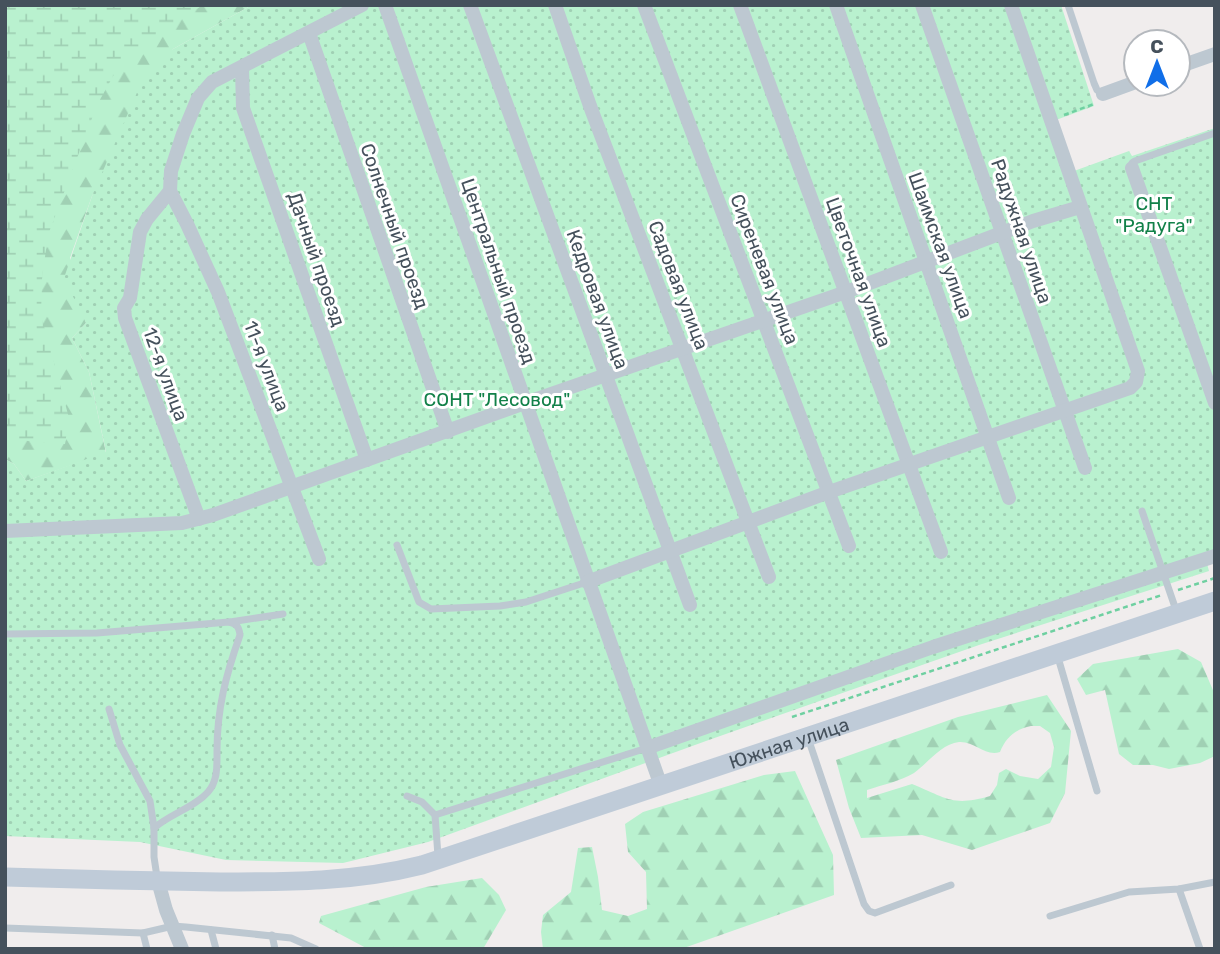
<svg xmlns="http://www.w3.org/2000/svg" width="1220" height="954" font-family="Rubik,sans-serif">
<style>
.forest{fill:url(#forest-firs);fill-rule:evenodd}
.wetland{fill:url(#wetland-marsh)}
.garden{fill:url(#garden-dots)}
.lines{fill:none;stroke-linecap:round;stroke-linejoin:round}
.path{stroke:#6fd0a1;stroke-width:2.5;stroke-dasharray:5 3.5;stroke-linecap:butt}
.service{stroke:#bdc8d1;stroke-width:7}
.minor{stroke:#bdc8d1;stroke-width:14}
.secondary{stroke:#bfcbd8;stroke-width:19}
.labels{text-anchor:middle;stroke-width:6;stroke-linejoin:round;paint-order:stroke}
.park-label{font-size:19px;fill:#128149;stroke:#fff}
.street-label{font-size:19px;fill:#45515c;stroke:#fff}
</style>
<defs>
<pattern id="forest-firs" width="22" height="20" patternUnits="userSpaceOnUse" patternTransform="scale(1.75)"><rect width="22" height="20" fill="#b9f1cf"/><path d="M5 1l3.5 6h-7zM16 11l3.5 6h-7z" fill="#a0d0b4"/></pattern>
<pattern id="wetland-marsh" width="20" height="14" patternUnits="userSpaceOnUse" patternTransform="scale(1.75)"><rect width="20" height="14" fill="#b9f1cf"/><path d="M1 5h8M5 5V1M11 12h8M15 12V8" fill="none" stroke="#a0d0b4"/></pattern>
<pattern id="garden-dots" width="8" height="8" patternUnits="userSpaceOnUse" patternTransform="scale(1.75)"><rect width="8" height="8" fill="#b9f1cf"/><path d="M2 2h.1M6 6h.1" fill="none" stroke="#a0d0b4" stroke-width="1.8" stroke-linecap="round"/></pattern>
</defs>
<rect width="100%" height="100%" fill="#f0eded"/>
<!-- forest -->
<g class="forest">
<polygon points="5,5 252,5 173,49 92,196 70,258 86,323 72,338 89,372 106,453 26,481 14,464 5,459"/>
<polygon points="1178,649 1201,662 1215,695 1215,756 1200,763 1169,769 1153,765 1133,765 1119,754 1105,690 1086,695 1077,679 1093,664"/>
<path d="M 1047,695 L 1071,731 L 1065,793 L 1050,823 L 972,850 L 922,835 L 861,838 L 849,808 L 836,760 L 958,717 ZM 1031,726 L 1040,726 L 1050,733 L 1054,747 L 1051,767 L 1038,779 L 1020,776 L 1006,769 L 999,773 L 997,785 L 990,796 C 952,807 947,798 912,784 L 867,798 L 867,790 C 882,785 901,781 914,773 C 928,763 941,744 959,742 C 975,741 985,757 1000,752 C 1006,737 1016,729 1031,726 Z"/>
<polygon points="795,771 833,855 834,895 681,949 543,949 541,932 543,915 571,892 578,848 592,847 598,877 602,910 628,916 647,909 646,872 628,852 625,824 643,812 764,775"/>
<polygon points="482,878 499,895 506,910 483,949 368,949 319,923 321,916 426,887"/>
</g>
<!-- wetland -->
<polygon class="wetland" points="5,5 203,5 146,41 121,62 97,105 48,235 42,279 41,315 69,418 65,444 5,439"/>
<!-- garden -->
<polygon class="garden" points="252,5 1061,5 1094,106 1056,120 1074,171 1129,151 1132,156 1215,128 1215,553 1205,556 1209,571 979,645 706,741 428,842 343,863 226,860 140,842 5,836 5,459 14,464 26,481 106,452 89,372 72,338 86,323 64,278 92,196 142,81 173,49"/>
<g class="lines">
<!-- path -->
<g class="path">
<polyline points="1064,115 1094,104"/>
<polyline points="1178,590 1215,578"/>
<polyline points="792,717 1162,595"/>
</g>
<!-- service -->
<g class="service">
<polyline points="1068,5 1094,83 1097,90 1103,94"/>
<polyline points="1132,168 1132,163 1135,161 1215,133"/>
<polyline points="1142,511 1177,613"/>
<polyline points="397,545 419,602 431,609 500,606 526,602 587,582"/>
<polyline points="230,622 283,614"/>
<path d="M 5,634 L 97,633 L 229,622 C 237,624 239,627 240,635 C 226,675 217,708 217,751 C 217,765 218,781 208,792 C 195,807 170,814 154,828"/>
<polyline points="1057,654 1097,791"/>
<polyline points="109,709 120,745 150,801 154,828 154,857 157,877"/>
<polyline points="808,738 864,904 869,911 875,913 951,885"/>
<polyline points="407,796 422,802 435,815 647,748"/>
<polyline points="435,815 438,856"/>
<polyline points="1179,889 1200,949"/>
<polyline points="1050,916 1129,892 1179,889 1215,882"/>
<polyline points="5,928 143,933"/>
<polyline points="211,930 216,949"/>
<polyline points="272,935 275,949"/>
<polyline points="147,949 143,933 173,926 186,927 291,938 316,949"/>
</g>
<!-- minor -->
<g class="minor">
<polyline points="385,5 661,786"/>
<polyline points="470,5 690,605"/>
<polyline points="555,5 590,106 769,577"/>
<polyline points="644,5 849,546"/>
<polyline points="740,5 941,552"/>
<polyline points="836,5 1009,498"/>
<polyline points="922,5 1085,468"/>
<polyline points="309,33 448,432"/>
<polyline points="1178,67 1215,54"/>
<polyline points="242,68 243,108 367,460"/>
<polyline points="1103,94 1136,82"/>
<polyline points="1132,168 1215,403"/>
<polyline points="170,191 187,224 218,292 319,559"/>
<polyline points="199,519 125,318 124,308 130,298 140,232 147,219 170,191 171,171 183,134 198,98 212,82 362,5"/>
<polyline points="5,531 182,523 213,515 525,403 846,292 1033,221 1080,207"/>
<polyline points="587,582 829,492 1130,388 1136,382 1138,371 1011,5"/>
<polyline points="647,748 933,647 1215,556"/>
<polyline points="158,881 166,910 182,949"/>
</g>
<!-- secondary -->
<path class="secondary" id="s1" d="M 5,877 C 77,879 148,881 220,882 C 289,882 355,882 422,865 L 1215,601"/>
</g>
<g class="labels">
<!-- park labels -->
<g class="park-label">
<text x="1154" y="210">СНТ<tspan x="1154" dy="22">"Радуга"</tspan></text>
<text x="497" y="406">СОНТ "Лесовод"</text>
</g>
<!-- street labels -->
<g class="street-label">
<text transform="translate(395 226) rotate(71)" y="7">Солнечный проезд</text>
<text transform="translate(1022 231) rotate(71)" y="7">Радужная улица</text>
<text transform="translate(941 245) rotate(70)" y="7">Шаимская улица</text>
<text transform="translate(317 259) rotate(71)" y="7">Дачный проезд</text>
<text transform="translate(765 269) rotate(69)" y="7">Сиреневая улица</text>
<text transform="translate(499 271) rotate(71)" y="7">Центральный проезд</text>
<text transform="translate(859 272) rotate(70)" y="7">Цветочная улица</text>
<text transform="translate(679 285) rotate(69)" y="7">Садовая улица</text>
<text transform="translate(598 299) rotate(70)" y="7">Кедровая улица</text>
<text transform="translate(267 366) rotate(69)" y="7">11-я улица</text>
<text transform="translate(166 374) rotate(70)" y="7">12-я улица</text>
<text dy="7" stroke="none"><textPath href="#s1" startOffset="805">Южная улица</textPath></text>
</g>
</g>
<!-- border -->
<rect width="1220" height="954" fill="none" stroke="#45515c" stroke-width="14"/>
<!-- north arrow -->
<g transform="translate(1157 63)"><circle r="33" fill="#ffffff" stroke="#b5b9be" stroke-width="2"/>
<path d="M0-5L12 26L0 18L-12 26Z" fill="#106ee8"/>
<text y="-10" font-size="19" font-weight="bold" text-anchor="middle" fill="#45515c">С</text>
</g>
</svg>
